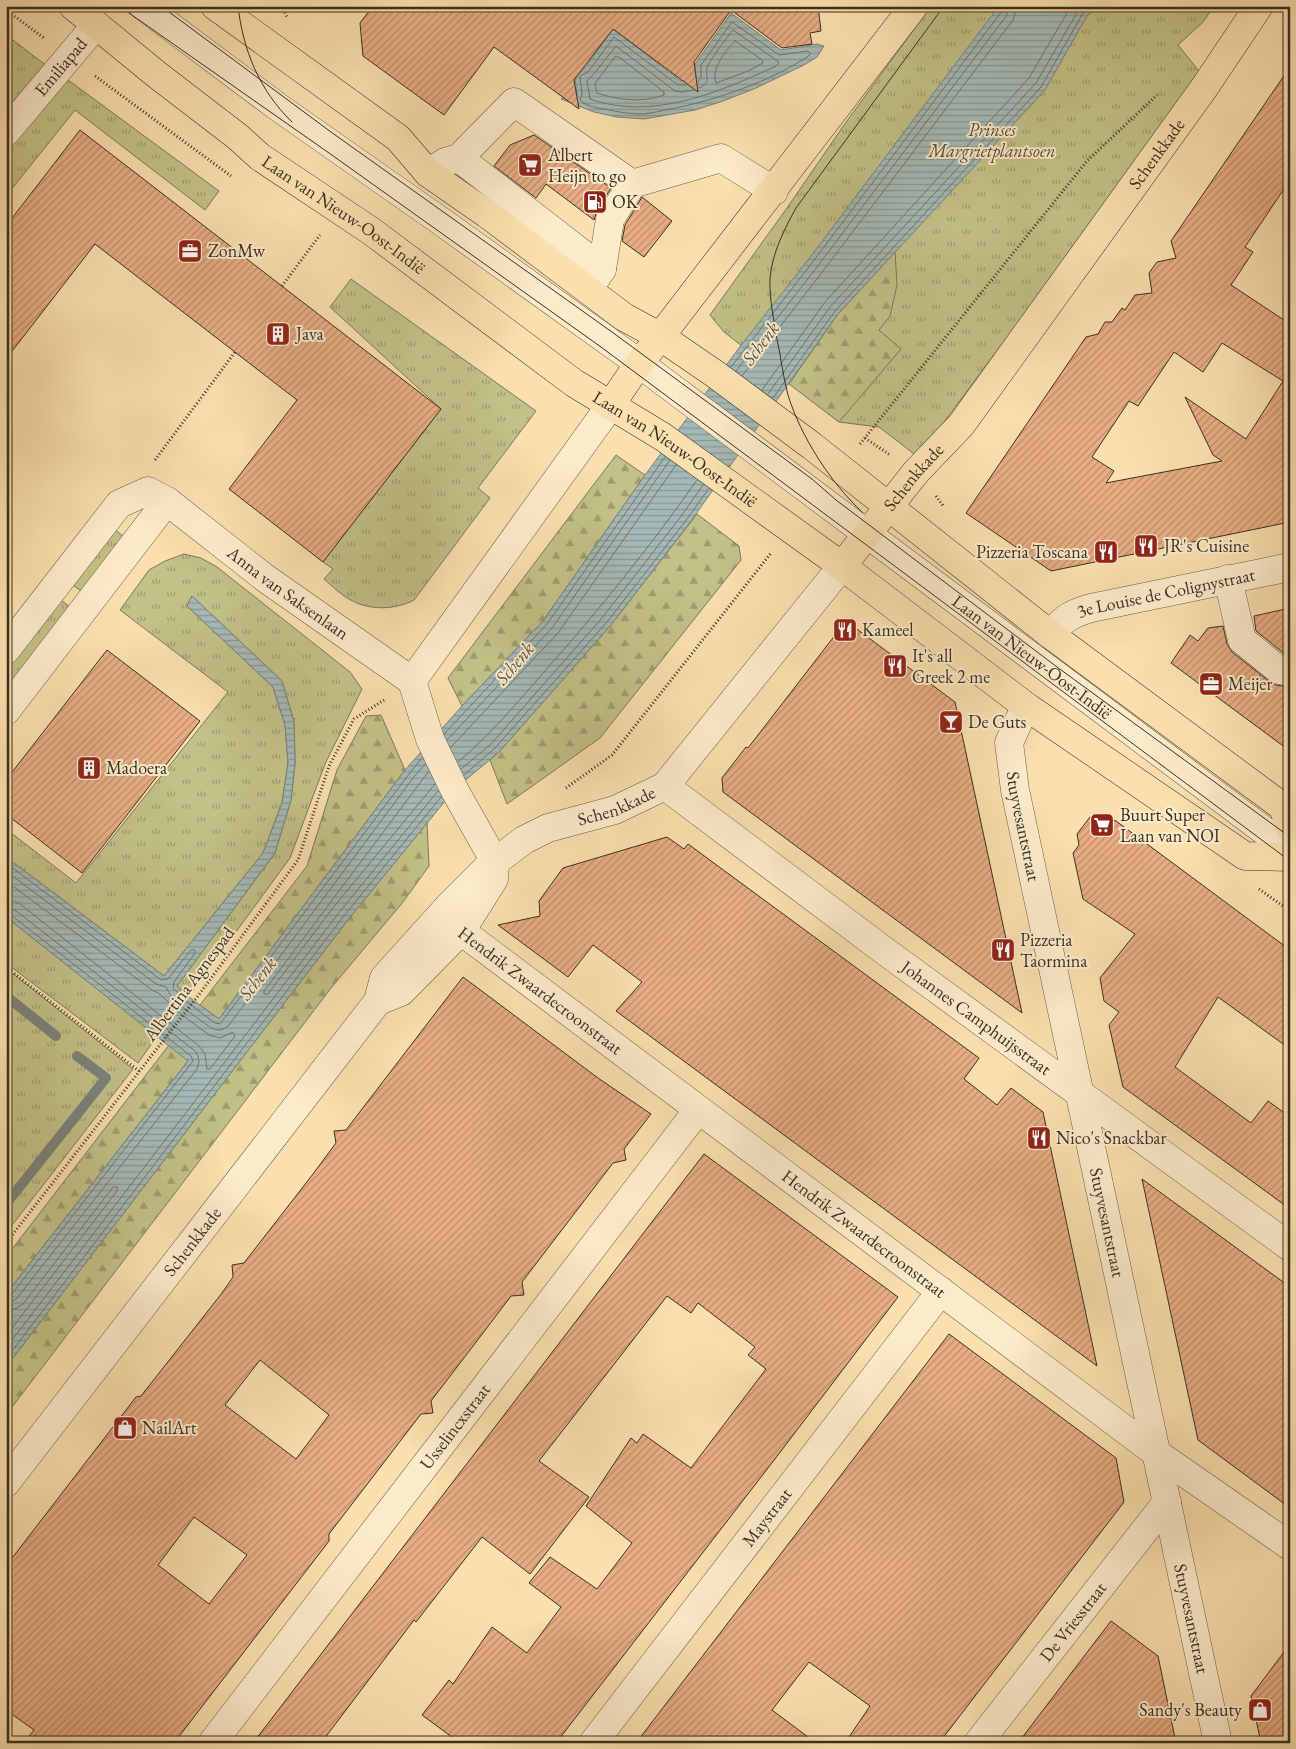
<svg xmlns="http://www.w3.org/2000/svg" width="1296" height="1749" font-family="'EB Garamond',serif">
<style>
.grass{fill:url(#grass-tufts);stroke:#7e7854}
.forest{fill:url(#forest-firs);stroke:#7e7854}
.water{fill:url(#water-rules);stroke:#7a827b}
.lines{fill:none;stroke-linecap:round;stroke-linejoin:round}
.shore{stroke:#70746c;stroke-width:1}
.stream{stroke:#7a827b;stroke-width:10}
.building{fill:url(#building-hatch);stroke:#3a2f22;fill-rule:evenodd}
.minor-casing{stroke:#6a5b45;stroke-width:29}
.major-casing{stroke:#3a2f22;stroke-width:29}
.path{stroke:#3a2f22;stroke-width:3;stroke-dasharray:1 2.5;stroke-linecap:butt}
.minor{stroke:#fcebcb;stroke-width:28}
.major{stroke:#fae0af;stroke-width:28}
.tram{stroke:#3a2f22;stroke-width:1}
.labels{text-anchor:middle;stroke-width:4;stroke-linejoin:round;paint-order:stroke}
.street-label{font-size:18px;fill:#3a2f22;stroke:#fcebcb}
.park-label{font-size:18px;font-style:italic;fill:#554c36;stroke:#fcebcb}
.poi-label{font-size:18px;fill:#3a2f22;stroke:#fcebcb;text-anchor:start}
.water-label{font-size:19px;font-style:italic;fill:#555247;stroke:#fcebcb}
</style>
<defs>
<pattern id="grass-tufts" width="24" height="20" patternUnits="userSpaceOnUse" patternTransform="scale(1.25)"><rect width="24" height="20" fill="#c2c187"/><path d="M3 7l-1-3M5 7V3M7 7l1-3M15 17l-1-3M17 17v-4M19 17l1-3" fill="none" stroke="#9f9d6e"/></pattern>
<pattern id="forest-firs" width="22" height="20" patternUnits="userSpaceOnUse" patternTransform="scale(1.25)"><rect width="22" height="20" fill="#c2c187"/><path d="M5 1l3.5 6h-7zM16 11l3.5 6h-7z" fill="#9f9d6e"/></pattern>
<pattern id="water-rules" width="6" height="5" patternUnits="userSpaceOnUse" patternTransform="scale(1.25)"><rect width="6" height="5" fill="#a5bab7"/><path d="M0 2.5h6" fill="none" stroke="#879894"/></pattern>
<pattern id="building-hatch" width="6" height="6" patternUnits="userSpaceOnUse" patternTransform="scale(1.25)"><rect width="6" height="6" fill="#e8ad84"/><path d="M-1 1l2-2M0 6l6-6M5 7l2-2" fill="none" stroke="#bd8d6c"/></pattern>
</defs>
<rect width="100%" height="100%" fill="#fae0af"/>
<filter id="stains"><feTurbulence type="fractalNoise" baseFrequency=".004" numOctaves="4"/><feColorMatrix values="0 0 0 0 .2 0 0 0 0 .09 0 0 0 0 .02 0 0 0 .5 -.17"/></filter>
<radialGradient id="worn" r=".72"><stop offset=".6" stop-color="#630" stop-opacity="0"/><stop offset="1" stop-color="#630" stop-opacity=".3"/></radialGradient>
<!-- grass -->
<g class="grass">
<polygon points="931,6 1214,6 1203,22 1178,45 1202,75 918,457 879,427 839,422 724,332 710,315 787,208 844,125"/>
<polygon points="9,37 52,70 6,122 6,40"/>
<polygon points="64,77 219,191 205,210 75,110 6,196 6,150"/>
<path d="M 351,279 L 536,411 L 478,488 L 490,498 L 414,600 C 395,610 369,611 349,599 C 340,594 332,586 324,579 L 333,569 L 323,562 L 441,409 L 330,307 Z"/>
<polygon points="114,529 123,536 122,546 81,591 70,583"/>
<polygon points="184,554 201,558 217,567 350,672 362,689 325,764 290,858 189,996 177,986 275,853 291,800 295,763 294,722 282,681 192,596 187,606 273,687 285,725 288,763 282,803 263,853 164,976 6,857 6,829 76,883 228,692 120,610 149,570 165,561"/>
<polygon points="57,597 74,610 6,698 6,663"/>
<polygon points="6,917 157,1036 138,1063 6,963"/>
<polygon points="7,969 133,1069 6,1233 6,970"/>
</g>
<!-- forest -->
<g class="forest">
<polygon points="895,252 897,285 890,316 879,330 901,349 839,422 789,384 838,314"/>
<polygon points="616,455 645,475 543,621 462,706 448,678"/>
<polygon points="697,514 739,546 741,560 600,738 507,804 490,760 499,752 611,625"/>
<polygon points="381,715 405,770 219,1019 200,1005 307,866 337,770 366,716"/>
<polygon points="427,823 429,866 403,902 331,988 6,1415 6,1367 347,921"/>
<polygon points="169,1045 188,1061 6,1294 6,1257"/>
</g>
<!-- water -->
<g class="water">
<polygon points="999,6 1100,6 1087,16 1045,90 838,314 691,521 611,625 499,752 455,789 347,921 6,1367 6,1294 188,1061 6,917 6,857 164,976 263,853 282,803 288,763 285,725 273,687 187,606 192,596 282,681 294,722 295,763 291,800 275,853 177,986 189,997 219,1019 405,770 462,706 543,621 645,475 742,344 808,260"/>
<polygon points="731,13 781,50 817,44 824,46 817,57 804,65 756,88 723,101 695,110 644,119 617,117 594,112 561,99 563,97 577,95 574,70 584,69 613,29 681,81 696,77 695,64"/>
</g>
<g class="lines">
<!-- shore -->
<g class="shore">
<path d="M 735,41 L 762,60 L 763,63 L 748,71 L 716,83 C 711,69 725,51 735,41 Z"/>
<path d="M 615,57 L 619,57 L 664,92 L 664,95 C 643,103 618,100 597,93 L 595,84 Z"/>
<path d="M 686,85 L 678,85 L 614,37 L 588,72 L 580,76 L 582,94 L 580,100 C 586,106 596,108 605,109 C 617,112 630,114 643,114 C 652,113 661,111 670,109 C 714,101 772,81 810,55 L 810,53 L 808,51 L 779,55 L 732,22 L 701,65 L 701,77 L 698,82"/>
<path d="M 693,90 L 682,92 L 675,91 L 616,46 L 593,75 L 587,81 L 590,99 C 652,121 720,92 776,66 L 779,62 L 733,30 C 728,36 708,62 707,68 C 705,78 712,82 699,88"/>
<polyline points="731,367 812,263 1002,11 1003,6"/>
<polyline points="736,371 817,267 1007,15 1009,6"/>
<polyline points="742,376 823,271 1013,20 1017,6"/>
<polyline points="762,390 825,302 1029,78 1071,6"/>
<polyline points="768,394 830,307 1036,83 1081,6"/>
<polyline points="773,398 835,311 1041,87 1083,13 1091,6"/>
<polyline points="444,734 547,624 665,457"/>
<polyline points="447,740 552,628 670,460"/>
<polyline points="451,747 558,633 676,465"/>
<path d="M 458,762 C 491,734 516,704 545,671 C 599,610 650,547 697,480"/>
<polyline points="461,769 491,744 602,618 682,515 703,485"/>
<polyline points="429,771 264,991 264,994 268,994 332,909 435,784"/>
<polyline points="464,775 495,748 607,622 687,519 709,488"/>
<polyline points="6,863 161,980 168,979 191,950 195,950 195,953 174,982 173,988 186,1001 215,1023 220,1024 409,774 422,758"/>
<path d="M 6,871 L 156,984 L 166,987 C 173,1004 196,1016 211,1028 C 217,1031 223,1031 229,1025 L 413,778 L 425,764"/>
<polyline points="6,881 152,990 160,994 177,1011 209,1035 220,1038 233,1032 235,1036 210,1069 207,1069 205,1054 199,1046 20,904 14,901 6,900"/>
<polyline points="6,907 15,910 195,1051 198,1056 199,1062 197,1069 17,1298 12,1302 6,1303"/>
<polyline points="6,913 11,915 191,1056 193,1061 12,1294 6,1297"/>
<polyline points="6,1310 15,1309 23,1304 113,1187 117,1187 117,1191 6,1336"/>
<polyline points="6,1348 338,914 438,791"/>
<polyline points="6,1359 343,917 441,797"/>
</g>
<!-- stream -->
<g class="stream">
<polyline points="6,996 56,1036"/>
<polyline points="6,1204 106,1078 77,1056"/>
</g>
</g>
<!-- building -->
<g class="building">
<polygon points="373,6 818,6 821,31 810,33 812,44 782,48 731,10 694,62 698,92 613,29 574,80 579,109 494,47 444,115 363,56 360,23"/>
<path d="M 1290,67 L 1290,180 L 1245,247 L 1253,252 L 1231,285 L 1290,324 L 1290,522 L 1051,571 L 966,513 L 1086,337 L 1098,334 L 1105,322 L 1112,322 L 1122,308 L 1125,310 L 1135,295 L 1152,293 L 1149,273 L 1157,262 L 1176,258 L 1171,241 ZM 1222,343 L 1283,381 L 1246,439 L 1185,397 L 1213,455 L 1222,461 L 1106,483 L 1114,471 L 1092,457 L 1129,401 L 1138,406 L 1174,352 L 1203,372 Z"/>
<polygon points="80,130 441,409 323,562 229,489 297,400 95,244 6,359 6,226"/>
<polygon points="534,135 611,188 597,211 594,220 546,184 536,198 494,166 510,145"/>
<polygon points="642,197 672,221 644,257 622,241 625,225"/>
<polygon points="1290,608 1290,656 1286,655 1256,631 1254,616"/>
<polygon points="846,621 955,702 1022,1013 723,792 722,778 746,747 748,748"/>
<polygon points="1223,626 1227,644 1232,652 1270,682 1276,685 1290,687 1290,751 1171,663 1190,635 1198,641 1208,628"/>
<polygon points="107,650 200,721 82,873 6,814 6,780"/>
<polygon points="1099,815 1116,821 1290,950 1290,1049 1218,997 1175,1067 1251,1123 1268,1101 1290,1117 1290,1209 1123,1087 1109,1025 1119,1012 1104,1001 1100,978 1135,934 1083,899 1073,853 1079,845 1077,834 1090,817"/>
<polygon points="667,837 684,849 688,844 979,1058 964,1079 997,1105 1011,1088 1043,1112 1097,1366 616,1011 642,982 593,945 568,977 498,925 540,916 539,901 563,868"/>
<path d="M 463,977 L 598,1078 L 651,1114 L 624,1149 L 626,1160 L 613,1163 L 522,1282 L 524,1295 L 511,1296 L 483,1333 L 431,1401 L 433,1413 L 421,1414 L 329,1534 L 329,1541 L 174,1743 L 24,1743 L 34,1730 L 6,1710 L 6,1566 L 136,1397 L 141,1396 L 222,1293 L 233,1277 L 232,1265 L 244,1263 L 313,1174 L 336,1143 L 334,1131 L 346,1130 ZM 260,1360 L 329,1415 L 296,1459 L 225,1405 ZM 194,1517 L 247,1555 L 209,1604 L 158,1565 Z"/>
<polygon points="704,1154 898,1297 778,1455 556,1743 460,1743 422,1715 449,1680 453,1684 492,1627 527,1653 561,1607 529,1583 550,1557 597,1589 632,1543 586,1506 631,1438 637,1443 643,1434 691,1468 766,1369 748,1355 755,1347 698,1303 691,1313 667,1296 539,1461 589,1497 530,1574 482,1537 416,1622 414,1620 321,1743 253,1743"/>
<polygon points="1142,1179 1290,1287 1290,1508 1198,1440"/>
<polygon points="949,1334 1116,1458 1124,1502 939,1743 845,1743 870,1706 809,1662 772,1710 816,1743 636,1743"/>
<polygon points="1111,1621 1158,1656 1176,1743 1018,1743"/>
<polygon points="1290,1644 1290,1743 1261,1743 1251,1696"/>
</g>
<g class="lines">
<defs>
<g id="minor">
<path id="s1" d="M 143,6 L 278,107 L 442,222 L 640,364 L 1290,850"/>
<path id="s2" d="M 6,132 L 96,25"/>
<polyline points="459,158 602,269"/>
<polyline points="428,173 445,162 459,158 514,102 632,184"/>
<polyline points="588,290 602,269 610,219 632,184 721,158 774,191"/>
<path id="s3" d="M 167,501 L 265,578 L 412,681"/>
<polyline points="1228,579 1242,640 1279,670 1290,672"/>
<path id="s4" d="M 1051,635 C 1063,618 1071,614 1091,608 L 1290,567"/>
<polyline points="6,650 119,504 148,491 167,501 6,711"/>
<polyline points="412,681 610,406"/>
<path id="s5" d="M 1027,707 L 1021,716 L 1009,743 L 1015,790 L 1218,1743"/>
<path id="s6" d="M 665,786 L 886,952 L 1290,1247"/>
<path id="s7" d="M 441,916 L 1156,1453 L 1290,1546"/>
<path id="s8" d="M 378,1001 L 401,992 L 461,931 L 494,879 L 495,862 L 524,840 L 548,828 L 615,810 L 665,786 L 842,566"/>
<path id="s9" d="M 6,1483 L 378,1001 L 384,978 L 449,906 L 486,869 L 495,862 L 455,791 L 430,739 L 412,681"/>
<path id="s10" d="M 212,1743 L 698,1110"/>
<path id="s11" d="M 593,1743 L 941,1291"/>
<path id="s12" d="M 978,1743 L 1167,1502"/>
</g>
<g id="major">
<path id="s13" d="M 73,6 L 156,74 L 238,137 L 260,157 L 371,231 L 574,383 L 663,437 L 842,566 L 1027,707 L 1245,856 L 1290,857"/>
<polyline points="215,6 398,138 428,173 487,214 624,317 661,337 715,374 812,446 1051,635 1283,807 1290,828"/>
<polyline points="610,406 633,372 914,6"/>
<path id="s14" d="M 842,566 L 916,472 L 961,425 L 1204,88 L 1259,6"/>
</g>
</defs>
<!-- minor casing -->
<use href="#minor" class="minor-casing"/>
<!-- major casing -->
<use href="#major" class="major-casing"/>
<!-- path -->
<g class="path">
<polyline points="282,6 287,17"/>
<polyline points="6,10 44,38"/>
<polyline points="95,76 231,176"/>
<polyline points="282,286 320,235"/>
<polyline points="865,438 890,455"/>
<polyline points="860,444 1087,161 1157,95"/>
<polyline points="155,460 235,352"/>
<polyline points="936,496 944,507"/>
<polyline points="566,788 612,755 771,553"/>
<polyline points="1259,889 1290,911"/>
<polyline points="6,967 139,1071"/>
<polyline points="6,1243 201,992 298,860 329,766 354,719 384,700"/>
</g>
<!-- minor -->
<use href="#minor" class="minor"/>
<!-- major -->
<use href="#major" class="major"/>
<!-- tram -->
<g class="tram">
<polyline points="119,6 329,153 601,347 1290,861"/>
<polyline points="161,6 331,132 612,332 812,479 836,500 1057,667 1290,837"/>
<path d="M 238,6 C 243,50 259,90 292,122"/>
<path d="M 863,513 C 830,482 801,437 788,395 C 783,377 781,357 777,339 C 774,319 769,299 770,279 C 772,253 784,230 796,208 L 944,6"/>
</g>
</g>
<!-- icons -->
<defs>
<symbol id="supermarket-square" viewBox="-11 -11 22 22"><rect x="-9" y="-9" width="18" height="18" rx="4" fill="#8f2418" stroke="#fcebcb"/><path d="M-6-5.5h2.5l.6 2H6L4.5 2H-2.5L-4.4-4H-6ZM-1.5 3.2a1.3 1.3 0 1 0 .1 0ZM3 3.2a1.3 1.3 0 1 0 .1 0Z" fill="#fff"/></symbol>
<symbol id="fuel-square" viewBox="-11 -11 22 22"><rect x="-9" y="-9" width="18" height="18" rx="4" fill="#8f2418" stroke="#fcebcb"/><path d="M-5.5-6h7V0h2V4h1.3V-2.5L3-4.5l.8-.8L6-3V5H2.5V1h-1V6h-7ZM-4.2-4.7v3.2H.2V-4.7Z" fill="#fff"/></symbol>
<symbol id="office-square" viewBox="-11 -11 22 22"><rect x="-9" y="-9" width="18" height="18" rx="4" fill="#8f2418" stroke="#fcebcb"/><path d="M-6-3h4V-5.5h4V-3h4V5H-6ZM-1-4.5V-3h2v-1.5ZM-6 0V1H6V0Z" fill="#fff"/></symbol>
<symbol id="building-square" viewBox="-11 -11 22 22"><rect x="-9" y="-9" width="18" height="18" rx="4" fill="#8f2418" stroke="#fcebcb"/><path d="M-4-6H4V6H1V3H-1V6H-4ZM-2.5-4.3h1.7v1.8h-1.7ZM.8-4.3h1.7v1.8H.8ZM-2.5-1h1.7V.8h-1.7ZM.8-1h1.7V.8H.8Z" fill="#fff"/></symbol>
<symbol id="restaurant-square" viewBox="-11 -11 22 22"><rect x="-9" y="-9" width="18" height="18" rx="4" fill="#8f2418" stroke="#fcebcb"/><path d="M-5-6h1v4h1v-4h1v4h1v-4h1v5L-1.5 .5V6h-2V.5L-5-1ZM5-6V6H3V1.5H1.5Q1.5-4 5-6Z" fill="#fff"/></symbol>
<symbol id="bar-square" viewBox="-11 -11 22 22"><rect x="-9" y="-9" width="18" height="18" rx="4" fill="#8f2418" stroke="#fcebcb"/><path d="M-6-5H6L.8 .8V4.5H3.5V6h-7V4.5H-.8V.8Z" fill="#fff"/></symbol>
<symbol id="shop-square" viewBox="-11 -11 22 22"><rect x="-9" y="-9" width="18" height="18" rx="4" fill="#8f2418" stroke="#fcebcb"/><path d="M-5-2.5h2.3a2.7 3.5 0 0 1 5.4 0H5L5.5 6h-11ZM-1.5-2.5h3a1.5 2.3 0 0 0-3 0Z" fill="#fff"/></symbol>
</defs>
<g fill-rule="evenodd">
<use href="#supermarket-square" x="516" y="151" width="28" height="28"/>
<use href="#fuel-square" x="581" y="188" width="28" height="28"/>
<use href="#office-square" x="176" y="237" width="28" height="28"/>
<use href="#building-square" x="264" y="320" width="28" height="28"/>
<use href="#restaurant-square" x="1132" y="532" width="28" height="28"/>
<use href="#restaurant-square" x="1092" y="538" width="28" height="28"/>
<use href="#restaurant-square" x="831" y="616" width="28" height="28"/>
<use href="#restaurant-square" x="881" y="652" width="28" height="28"/>
<use href="#office-square" x="1197" y="670" width="28" height="28"/>
<use href="#bar-square" x="937" y="708" width="28" height="28"/>
<use href="#building-square" x="75" y="754" width="28" height="28"/>
<use href="#supermarket-square" x="1088" y="811" width="28" height="28"/>
<use href="#restaurant-square" x="989" y="936" width="28" height="28"/>
<use href="#restaurant-square" x="1025" y="1124" width="28" height="28"/>
<use href="#shop-square" x="111" y="1414" width="28" height="28"/>
<use href="#shop-square" x="1246" y="1696" width="28" height="28"/>
</g>
<g class="labels">
<!-- street labels -->
<g class="street-label">
<text dy="6" stroke="none"><textPath href="#s2" startOffset="85">Emiliapad</textPath></text>
<text dy="6" stroke="none"><textPath href="#s14" startOffset="519">Schenkkade</textPath></text>
<text dy="6" stroke="none"><textPath href="#s13" startOffset="342">Laan van Nieuw-Oost-Indië</textPath></text>
<text dy="6" stroke="none"><textPath href="#s13" startOffset="748">Laan van Nieuw-Oost-Indië</textPath></text>
<text dy="6" stroke="none"><textPath href="#s14" startOffset="114">Schenkkade</textPath></text>
<text dy="6" stroke="none"><textPath href="#s3" startOffset="152">Anna van Saksenlaan</textPath></text>
<text dy="6" stroke="none"><textPath href="#s4" startOffset="126">3e Louise de Colignystraat</textPath></text>
<text dy="6" stroke="none"><textPath href="#s1" startOffset="1102">Laan van Nieuw-Oost-Indië</textPath></text>
<text dy="6" stroke="none"><textPath href="#s8" startOffset="324">Schenkkade</textPath></text>
<text dy="6" stroke="none"><textPath href="#s5" startOffset="125">Stuyvesantstraat</textPath></text>
<text transform="translate(189 984) rotate(-53)" y="6">Albertina Agnespad</text>
<text dy="6" stroke="none"><textPath href="#s7" startOffset="124">Hendrik Zwaardecroonstraat</textPath></text>
<text dy="6" stroke="none"><textPath href="#s6" startOffset="388">Johannes Camphuijsstraat</textPath></text>
<text dy="6" stroke="none"><textPath href="#s5" startOffset="530">Stuyvesantstraat</textPath></text>
<text dy="6" stroke="none"><textPath href="#s7" startOffset="529">Hendrik Zwaardecroonstraat</textPath></text>
<text dy="6" stroke="none"><textPath href="#s9" startOffset="305">Schenkkade</textPath></text>
<text dy="6" stroke="none"><textPath href="#s10" startOffset="399">Usselincxstraat</textPath></text>
<text dy="6" stroke="none"><textPath href="#s11" startOffset="285">Maystraat</textPath></text>
<text dy="6" stroke="none"><textPath href="#s5" startOffset="935">Stuyvesantstraat</textPath></text>
<text dy="6" stroke="none"><textPath href="#s12" startOffset="154">De Vriesstraat</textPath></text>
</g>
<!-- park labels -->
<g class="park-label">
<text x="992" y="136">Prinses<tspan x="992" dy="21">Margrietplantsoen</tspan></text>
</g>
<!-- poi labels -->
<g class="poi-label">
<text x="548" y="161">Albert<tspan x="548" dy="21">Heijn to go</tspan></text>
<text x="612" y="208">OK</text>
<text x="208" y="257">ZonMw</text>
<text x="296" y="340">Java</text>
<text x="1164" y="552">JR's Cuisine</text>
<text x="1088" y="558" text-anchor="end">Pizzeria Toscana</text>
<text x="862" y="636">Kameel</text>
<text x="912" y="662">It's all<tspan x="912" dy="21">Greek 2 me</tspan></text>
<text x="1228" y="690">Meijer</text>
<text x="968" y="728">De Guts</text>
<text x="106" y="774">Madoera</text>
<text x="1120" y="821">Buurt Super<tspan x="1120" dy="21">Laan van NOI</tspan></text>
<text x="1020" y="946">Pizzeria<tspan x="1020" dy="21">Taormina</tspan></text>
<text x="1056" y="1144">Nico's Snackbar</text>
<text x="142" y="1434">NailArt</text>
<text x="1242" y="1716" text-anchor="end">Sandy's Beauty</text>
</g>
<!-- water labels -->
<g class="water-label">
<text transform="translate(760 343) rotate(-53)" y="7">Schenk</text>
<text transform="translate(514 663) rotate(-50)" y="7">Schenk</text>
<text transform="translate(257 978) rotate(-52)" y="7">Schenk</text>
</g>
</g>
<!-- margin -->
<rect width="1296" height="1749" fill="none" stroke="#fae0af" stroke-width="25"/>
<rect x="8" y="8" width="1281" height="1734" fill="none" stroke="#3a2f22" stroke-width="2.5"/>
<rect x="12" y="12" width="1271" height="1724" fill="none" stroke="#3a2f22"/>
<rect width="100%" height="100%" filter="url(#stains)"/>
<rect width="100%" height="100%" fill="url(#worn)"/>
</svg>
